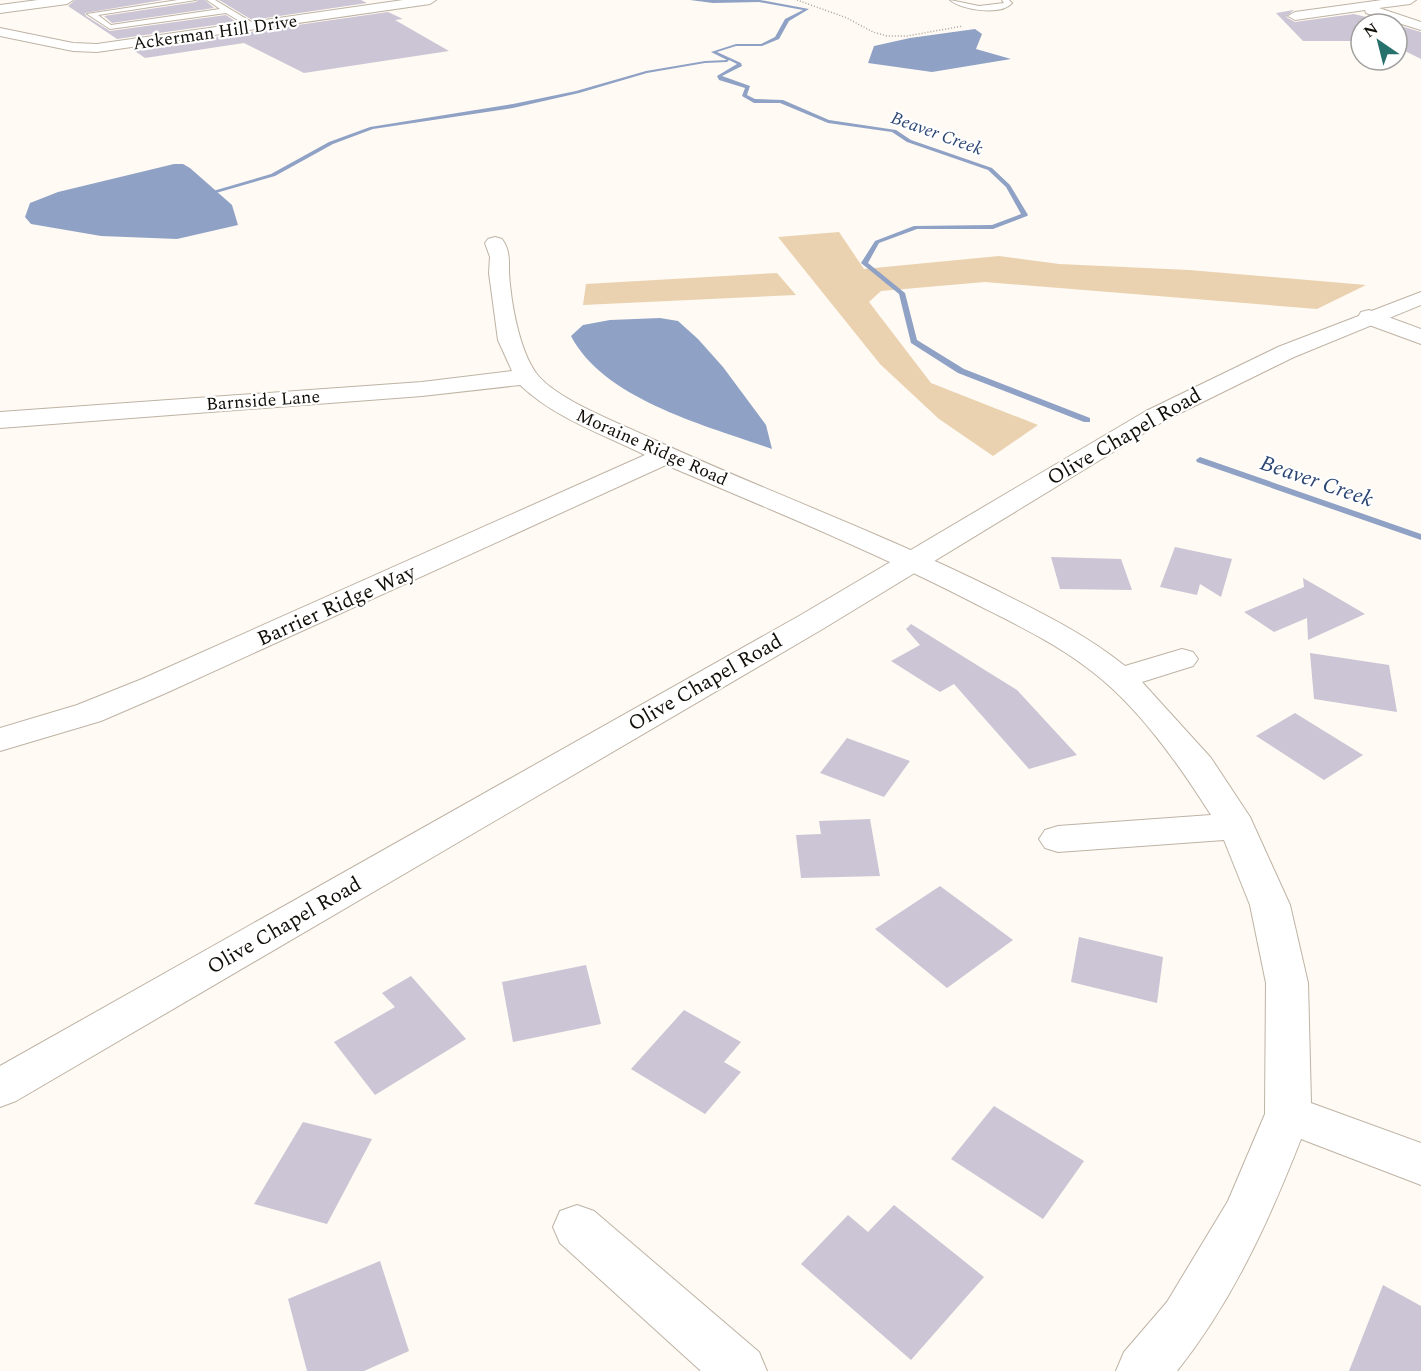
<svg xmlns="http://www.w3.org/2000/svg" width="1421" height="1371" font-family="Spectral,serif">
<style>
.green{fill:#ead2b0}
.water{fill:#8fa2c5}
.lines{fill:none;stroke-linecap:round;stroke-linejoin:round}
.stream{fill:#8fa2c5;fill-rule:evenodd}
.building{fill:#ccc5d5}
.lane-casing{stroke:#beb3a4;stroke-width:2}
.street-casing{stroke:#beb3a4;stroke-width:2}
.secondary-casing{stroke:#beb3a4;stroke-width:2}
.path{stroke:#a7a39d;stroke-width:1.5;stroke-dasharray:1 2;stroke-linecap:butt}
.lane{fill:#fff;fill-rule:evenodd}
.street{fill:#fff;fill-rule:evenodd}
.secondary{fill:#fff;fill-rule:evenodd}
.labels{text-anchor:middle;stroke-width:4.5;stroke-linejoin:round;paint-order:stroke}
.far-street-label{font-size:18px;fill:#120f09;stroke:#fff}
.far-water-label{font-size:18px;font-style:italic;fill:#2c4674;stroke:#fff}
.street-label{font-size:21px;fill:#120f09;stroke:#fff}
.water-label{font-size:22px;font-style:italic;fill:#2c4674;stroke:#fff}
</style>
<rect width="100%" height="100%" fill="#fffaf4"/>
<!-- green -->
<g class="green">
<polygon points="839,232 864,269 999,256 1059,264 1189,270 1366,285 1317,309 985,282 881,291 869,302 931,383 1038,425 993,456 939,419 880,364 778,237"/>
<polygon points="777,273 796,295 583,305 586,284"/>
</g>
<!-- water -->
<g class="water">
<polygon points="975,29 982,34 976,49 1011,59 932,72 868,63 874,46 910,38"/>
<polygon points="174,164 183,164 190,168 232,205 238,225 177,239 101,236 31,224 25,217 30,203 58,192"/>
<path d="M 660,318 L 678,321 L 698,339 L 723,367 L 766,425 L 772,449 C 708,426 604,400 571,336 L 583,325 L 610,320 Z"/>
</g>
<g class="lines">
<!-- stream -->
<g class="stream">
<polygon points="690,0 760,0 809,9 789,21 779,39 762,46 736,46 717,52 741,63 742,66 722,76 750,86 747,95 755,99 783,100 829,120 896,130 911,140 992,168 1010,185 1028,215 1027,216 993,229 917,229 879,243 868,263 905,293 917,340 964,369 1090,418 1090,422 1084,422 958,373 911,343 899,294 861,263 875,241 914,226 992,225 1021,214 1006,187 988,170 907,142 892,132 828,123 780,103 754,103 742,96 745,88 719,80 717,76 737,64 729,60 727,62 705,63 647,73 579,93 513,108 373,129 333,144 275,176 216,193 213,191 271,174 329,142 370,127 513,104 576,91 646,71 705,61 727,60 711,52 736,44 761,44 775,37 785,19 803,10 759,2 713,3"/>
<polygon points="1200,457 1421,534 1421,540 1197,462 1196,460"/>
</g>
</g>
<!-- building -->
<g class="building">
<polygon points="75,0 163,0 85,13 86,16 110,31 226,15 236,22 117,39 68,6"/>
<polygon points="198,0 205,0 214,8 112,23 104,16 196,2"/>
<polygon points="219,0 361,0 367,3 252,20"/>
<polygon points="1294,10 1286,17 1295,22 1354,14 1394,24 1361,24 1361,41 1303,41 1276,13"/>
<polygon points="388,12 403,19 395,20 449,51 304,73 244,43 145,58 132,49"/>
<polygon points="1397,25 1421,32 1421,59 1397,47"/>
<polygon points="1175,547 1232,559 1221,597 1200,584 1197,595 1160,587"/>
<polygon points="1051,557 1121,559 1132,590 1060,589"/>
<polygon points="1303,578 1324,590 1365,614 1308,640 1307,618 1274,632 1244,612 1304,587"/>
<polygon points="911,624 1017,690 1077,755 1029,769 954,684 940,692 891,661 920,645 906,629"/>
<polygon points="1310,653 1389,665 1397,712 1314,699"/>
<polygon points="1295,713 1363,755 1324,780 1256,736"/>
<polygon points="847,738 910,761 884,797 820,773"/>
<polygon points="870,819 880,876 801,878 796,835 821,834 819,821"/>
<polygon points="940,886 1013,940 947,988 875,929"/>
<polygon points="1079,937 1163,957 1157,1003 1071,982"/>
<polygon points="586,965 601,1024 513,1042 502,982"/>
<polygon points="411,976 466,1039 375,1095 334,1042 395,1007 382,993"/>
<polygon points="684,1010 741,1042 724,1062 741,1072 705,1114 631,1069"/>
<polygon points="994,1106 1084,1161 1043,1219 951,1159"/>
<polygon points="303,1122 372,1139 327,1224 254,1204"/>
<polygon points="894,1205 984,1277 911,1360 801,1264 848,1215 868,1232"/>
<polygon points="380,1261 409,1351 364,1371 307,1371 288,1299"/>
<polygon points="1383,1285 1421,1306 1421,1371 1349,1371"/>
</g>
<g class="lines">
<defs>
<g id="lane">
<polygon points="178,0 196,0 98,15 111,25 220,9 207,0 215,0 258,26 251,28 226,13 110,29 87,14"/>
<path d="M 950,0 L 979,6 L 1004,3 L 1002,0 L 1009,0 L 1012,3 C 1001,16 962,10 950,0 Z"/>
</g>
<g id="street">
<polygon points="38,0 73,0 67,4 0,13 0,5"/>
<polygon points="403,0 436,0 430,4 97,52 73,51 0,36 0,28 73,43 97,44"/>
<polygon points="1382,0 1416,0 1410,4 1379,8 1421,22 1421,30 1366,13 1365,10 1295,20 1288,16 1295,12"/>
<path d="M 495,237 L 502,239 C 510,250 509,260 509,273 C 511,303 519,349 536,373 C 555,399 617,422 646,436 C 762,490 882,533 996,590 C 1040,612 1087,635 1125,666 L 1182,649 L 1193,652 L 1198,659 L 1193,666 L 1142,682 L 1211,758 L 1250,817 L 1290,905 L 1308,983 L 1311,1103 L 1421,1143 L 1421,1185 L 1301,1139 C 1269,1221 1232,1302 1177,1371 L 1116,1371 L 1124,1352 L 1167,1302 L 1228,1201 L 1265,1114 L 1266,983 L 1250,905 L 1224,840 L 1058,852 L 1045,848 L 1039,839 L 1045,830 L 1058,826 L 1211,815 C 1178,763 1136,703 1086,667 C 1054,642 1009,621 972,602 C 873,551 769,509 666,465 L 166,693 L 101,721 L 0,751 L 0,728 L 77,705 L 142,679 L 645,455 C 602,434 555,418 520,385 L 422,396 L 0,428 L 0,412 L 422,382 L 512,371 L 498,340 L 489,273 L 490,257 L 485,243 L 488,239 Z"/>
<polygon points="1369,310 1421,329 1421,344 1361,322 1358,317 1361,312"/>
<polygon points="577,1205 594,1211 759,1352 767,1371 701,1371 560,1243 553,1227 560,1211"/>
</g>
<polygon id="secondary" points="1421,292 1421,305 1294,357 1164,421 821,630 16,1101 0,1107 0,1066 799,616 1146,411 1278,347"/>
</defs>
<!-- lane casing -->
<use href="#lane" class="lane-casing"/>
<!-- street casing -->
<use href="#street" class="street-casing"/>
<!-- secondary casing -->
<use href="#secondary" class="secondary-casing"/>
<!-- path -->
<polyline class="path" points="797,0 847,18 873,32 887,36 907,36 963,26"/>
<!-- lane -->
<use href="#lane" class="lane"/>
<!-- street -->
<use href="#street" class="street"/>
<!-- secondary -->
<use href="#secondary" class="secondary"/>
</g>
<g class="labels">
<!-- far-street labels -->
<g class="far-street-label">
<text transform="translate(215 32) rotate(-8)" y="6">Ackerman Hill Drive</text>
<text transform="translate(263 400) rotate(-4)" y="6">Barnside Lane</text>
<text transform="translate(652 447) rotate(24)" y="6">Moraine Ridge Road</text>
</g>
<!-- far-water labels -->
<g class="far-water-label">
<text transform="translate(937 133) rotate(20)" y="6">Beaver Creek</text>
</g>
<!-- street labels -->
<g class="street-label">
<text transform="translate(1124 436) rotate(-30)" y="7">Olive Chapel Road</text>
<text transform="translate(336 605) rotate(-24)" y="7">Barrier Ridge Way</text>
<text transform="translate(705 682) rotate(-30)" y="7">Olive Chapel Road</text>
<text transform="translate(284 925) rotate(-30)" y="7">Olive Chapel Road</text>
</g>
<!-- water labels -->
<g class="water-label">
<text transform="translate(1317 480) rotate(19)" y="8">Beaver Creek</text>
</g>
</g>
<!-- north arrow -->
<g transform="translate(1379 42) rotate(325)"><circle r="28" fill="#ffffff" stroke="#a09f9d" stroke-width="1.5"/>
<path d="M0-4.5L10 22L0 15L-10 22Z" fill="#27716d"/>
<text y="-9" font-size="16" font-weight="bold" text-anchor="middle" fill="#120f09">N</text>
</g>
</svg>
